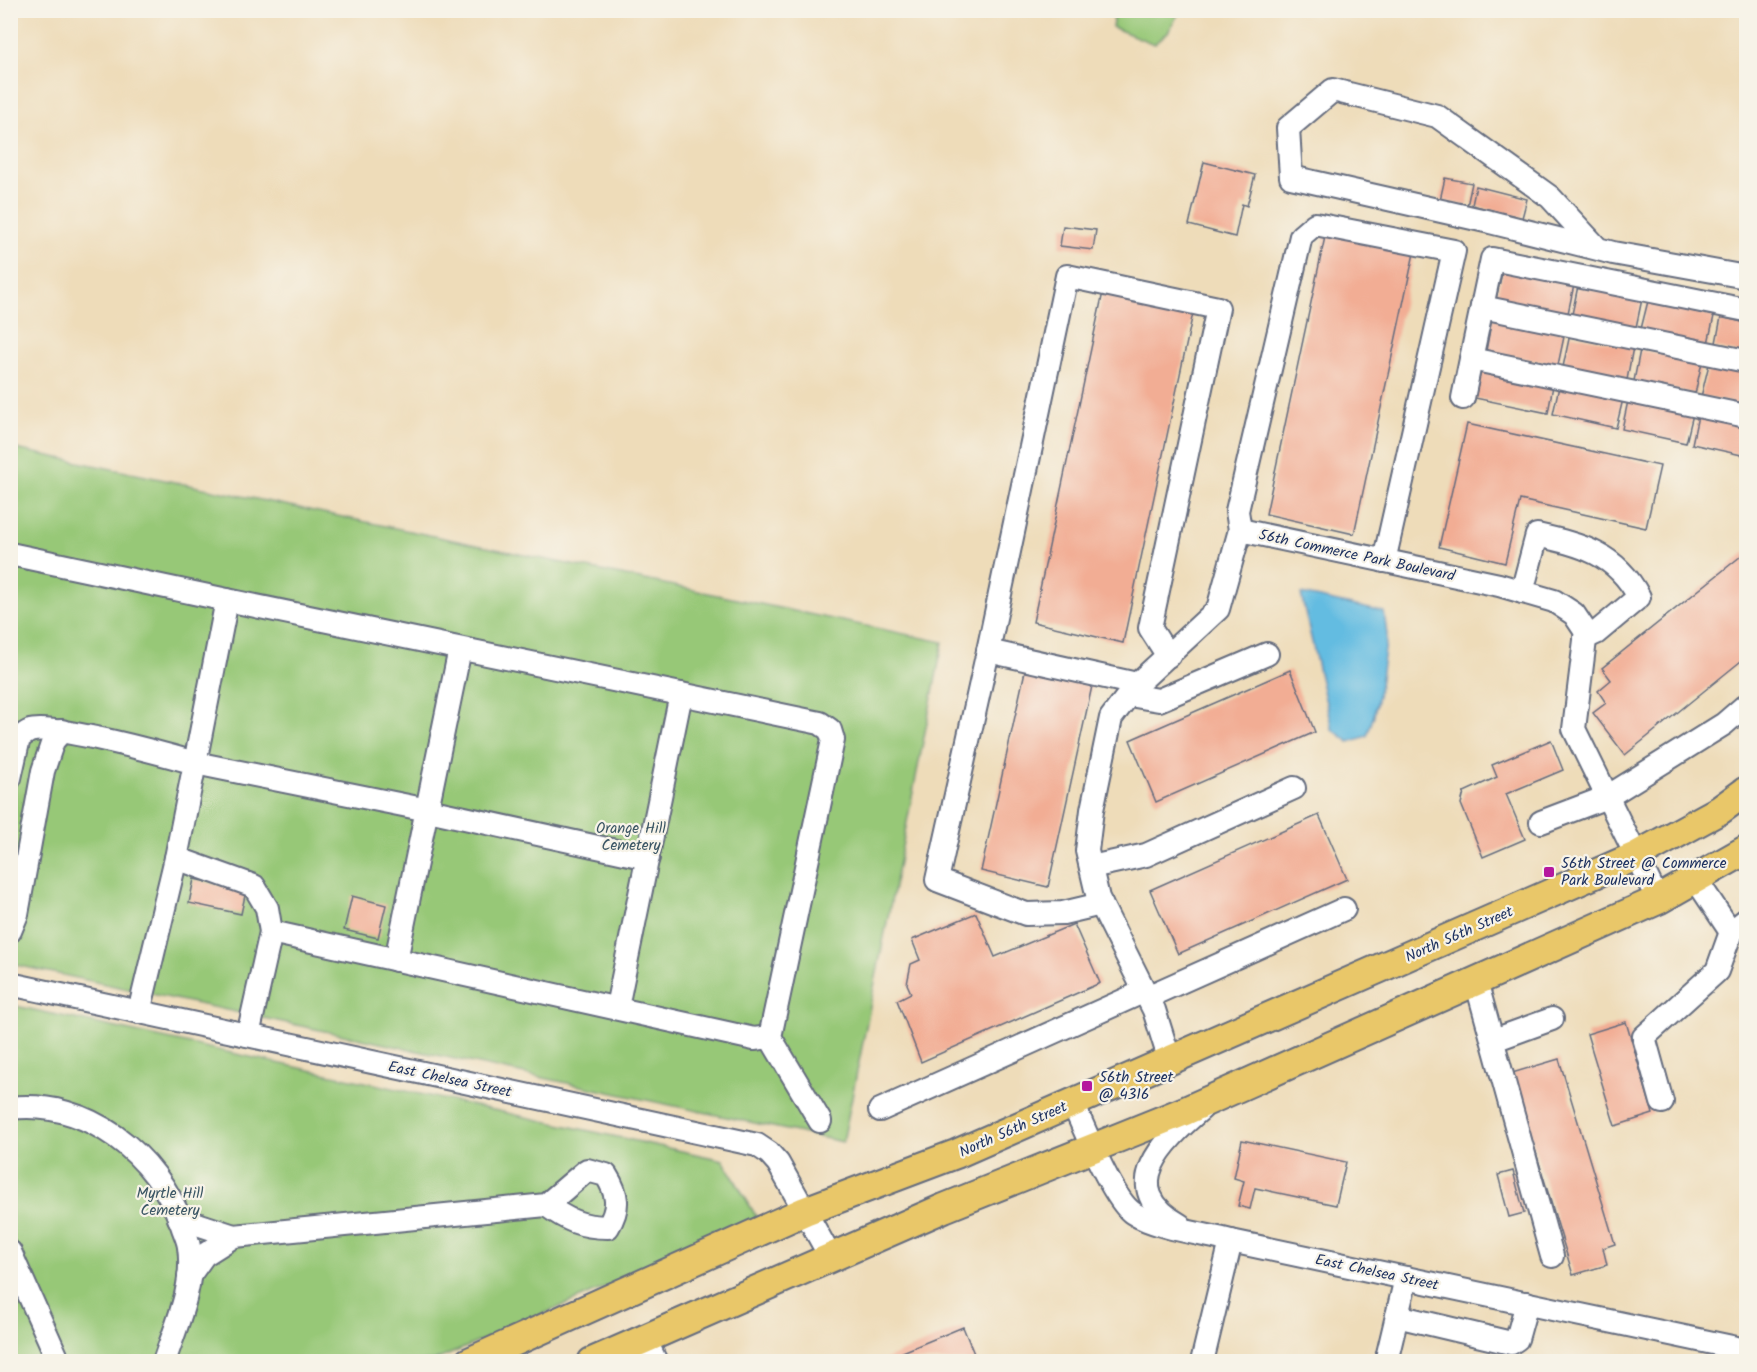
<svg xmlns="http://www.w3.org/2000/svg" width="1757" height="1372" font-family="Kalam,sans-serif">
<style>
.green{fill:#97c877;stroke:#597c6a;stroke-width:1.5}
.water{fill:#64bce1;stroke:#4076a0;stroke-width:1.5}
.building{fill:#f2ad94}
.lines{fill:none;stroke-linecap:round;stroke-linejoin:round}
.minor-casing{stroke:#656c7e;stroke-width:26}
.major-casing{stroke:#656c7e;stroke-width:32}
.minor{stroke:#fff;stroke-width:22}
.major{stroke:#e9c769;stroke-width:28}
.poi-dot{fill:#b5179e;stroke:#f7f3e8;stroke-width:2}
.labels{text-anchor:middle;stroke-width:4.5;stroke-linejoin:round;paint-order:stroke}
.street-label{font-size:15px;fill:#1b2f5e;stroke:#f7f3e8}
.park-label{font-size:15px;fill:#3a5564;stroke:#f7f3e8}
.poi-label{font-size:15px;fill:#1b2f5e;stroke:#f7f3e8;text-anchor:start}
</style>
<rect width="100%" height="100%" fill="#f7f3e8"/>
<filter id="ink" filterUnits="userSpaceOnUse"><feTurbulence type="fractalNoise" baseFrequency=".0167" numOctaves="2"/><feDisplacementMap in="SourceGraphic" scale="12" xChannelSelector="R" yChannelSelector="G"/><feConvolveMatrix kernelMatrix="1 2 1 2 8 2 1 2 1" color-interpolation-filters="sRGB"/></filter>
<filter id="wash" filterUnits="userSpaceOnUse"><feTurbulence type="fractalNoise" baseFrequency=".008" numOctaves="4" result="noise"/><feDisplacementMap in="SourceGraphic" scale="24" xChannelSelector="R" yChannelSelector="G"/><feGaussianBlur stdDeviation="1.35" result="paint"/><feColorMatrix in="noise" values="0 0 0 0 0 0 0 0 0 0 0 0 0 0 0 0 0 1.4 0 .05"/><feComposite in="paint" operator="in"/></filter>
<g filter="url(#wash)">
<rect width="100%" height="100%" fill="#eedcb9"/>
<!-- green -->
<g class="green">
<polygon points="1115,11 1115,10 1180,11 1168,32 1154,44 1112,27"/>
<polygon points="11,448 943,642 843,1142 11,964"/>
<polygon points="11,1005 723,1160 759,1221 434,1361 11,1362"/>
</g>
<!-- water -->
<polygon class="water" points="1301,594 1384,612 1387,635 1380,685 1374,715 1367,736 1349,742 1332,729"/>
<g id="blocks">
<!-- building -->
<g class="building">
<polygon points="1204,162 1255,175 1247,206 1242,204 1235,237 1189,225"/>
<polygon points="1445,178 1472,183 1467,206 1440,200"/>
<polygon points="1476,186 1527,199 1522,218 1472,205"/>
<polygon points="1063,226 1096,230 1093,250 1060,246"/>
<polygon points="1326,232 1414,253 1354,534 1266,514"/>
<polygon points="1503,269 1574,285 1567,318 1495,303"/>
<polygon points="1578,286 1642,299 1635,332 1571,319"/>
<polygon points="1103,292 1193,313 1123,643 1033,622"/>
<polygon points="1648,301 1714,316 1707,348 1640,333"/>
<polygon points="1721,317 1746,323 1746,355 1715,348"/>
<polygon points="1492,318 1565,332 1558,365 1486,351"/>
<polygon points="1570,334 1633,347 1627,380 1563,367"/>
<polygon points="1640,350 1702,362 1695,394 1634,381"/>
<polygon points="1709,364 1746,371 1746,406 1701,397"/>
<polygon points="1482,366 1554,380 1548,413 1475,398"/>
<polygon points="1560,382 1624,395 1616,428 1553,414"/>
<polygon points="1629,396 1694,410 1686,443 1622,429"/>
<polygon points="1699,411 1746,421 1746,456 1692,444"/>
<polygon points="1467,424 1660,466 1646,528 1520,500 1505,563 1439,547"/>
<polygon points="1746,552 1746,657 1625,755 1593,713 1606,703 1598,691 1611,680 1602,668"/>
<polygon points="1290,670 1315,732 1156,802 1130,740"/>
<polygon points="1025,671 1092,686 1048,887 981,871"/>
<polygon points="1551,740 1563,770 1506,794 1525,839 1483,857 1461,804 1464,792 1497,777 1492,765"/>
<polygon points="1319,815 1347,879 1178,954 1150,890"/>
<polygon points="194,879 246,891 241,914 189,903"/>
<polygon points="352,896 386,905 378,938 344,930"/>
<polygon points="976,913 995,957 1074,924 1100,983 921,1062 897,1000 911,993 907,984 911,964 920,960 912,940"/>
<polygon points="1626,1022 1653,1114 1615,1126 1587,1034"/>
<polygon points="1559,1059 1615,1244 1603,1248 1607,1265 1573,1275 1512,1073"/>
<polygon points="1242,1140 1346,1162 1336,1205 1255,1188 1250,1209 1238,1206 1244,1181 1234,1178"/>
<polygon points="1513,1171 1524,1213 1509,1217 1498,1175"/>
<polygon points="963,1327 977,1361 881,1361"/>
</g>
</g>
</g>
<g filter="url(#ink)">
<use href="#blocks" fill-opacity="0" stroke="#656c7e" stroke-width="1.5"/>
<g class="lines">
<defs>
<g id="minor">
<polyline points="1598,249 1550,197 1437,116 1333,90 1288,128 1291,177 1490,222 1598,249 1613,253 1746,277"/>
<polyline points="1482,307 1746,361"/>
<polyline points="1746,310 1492,259 1471,359 1746,416"/>
<polyline points="1463,398 1471,359"/>
<polyline points="1240,530 1237,511 1301,236 1315,224 1454,251 1384,561"/>
<polyline points="10,554 227,600 195,763 428,810 648,858"/>
<path d="M 1522,592 L 1537,535 C 1581,545 1616,553 1639,597 L 1596,633 L 1585,638"/>
<polyline points="227,600 820,723 830,730 833,740 770,1037 820,1121"/>
<polyline points="988,651 1137,684"/>
<polyline points="1129,695 1159,700 1267,654"/>
<path d="M 10,778 L 19,738 C 22,736 27,732 30,731 C 52,723 167,755 195,763 L 176,858"/>
<polyline points="1541,822 1607,797 1724,724 1746,705"/>
<polyline points="1091,867 1146,855 1294,788"/>
<polyline points="1695,878 1731,932"/>
<polyline points="1101,904 1063,913 1026,914 937,880 988,651 1067,276 1218,308 1150,628 1168,656"/>
<polyline points="10,931 17,914 43,771 53,741 62,731"/>
<polyline points="271,932 754,1039 770,1037"/>
<polyline points="396,960 460,649"/>
<polyline points="1476,981 1552,1256"/>
<polyline points="10,984 757,1145 769,1153 778,1163 831,1258"/>
<polyline points="1147,997 1344,909"/>
<polyline points="617,1007 681,694"/>
<polyline points="139,1012 176,858 254,886 267,908 271,932 248,1035"/>
<polyline points="1494,1040 1552,1019"/>
<polyline points="1170,1061 1154,1010 1098,898 1087,851 1092,810 1111,718 1137,684 1218,609 1240,530 1499,585 1554,601 1574,614 1586,632 1574,729 1658,900"/>
<polyline points="1662,1102 1644,1037 1717,971 1731,932 1746,920"/>
<path d="M 1073,1103 C 1083,1127 1114,1201 1133,1213 C 1155,1228 1205,1234 1231,1241 L 1746,1350"/>
<path d="M 10,1108 C 87,1099 157,1154 182,1225 C 184,1232 188,1239 189,1247 C 195,1286 176,1325 164,1362"/>
<polyline points="880,1110 1145,991"/>
<polyline points="179,1218 234,1236"/>
<path d="M 1180,1225 C 1114,1188 1164,1141 1201,1109"/>
<polyline points="10,1252 59,1362"/>
<path d="M 189,1276 L 204,1255 L 234,1236 L 546,1205 L 587,1170 L 606,1175 C 618,1194 620,1207 608,1227 C 581,1227 567,1220 546,1205"/>
<polyline points="1397,1316 1511,1343 1517,1339 1527,1303"/>
<polyline points="645,1339 656,1362"/>
<polyline points="1202,1362 1231,1241"/>
<polyline points="1386,1362 1406,1278"/>
</g>
<g id="major">
<polyline points="469,1362 805,1211 956,1154 1636,856 1720,810 1746,791"/>
<polyline points="592,1362 944,1208 1185,1111 1658,900 1746,850"/>
</g>
</defs>
<!-- minor casing -->
<use href="#minor" class="minor-casing"/>
<!-- major casing -->
<use href="#major" class="major-casing"/>
<!-- minor -->
<use href="#minor" class="minor"/>
<!-- major -->
<use href="#major" class="major"/>
</g>
</g>
<!-- markers -->
<g class="poi-dot">
<rect x="1543" y="866" width="12" height="12" rx="3"/>
<rect x="1081" y="1080" width="12" height="12" rx="3"/>
</g>
<g class="labels">
<!-- street labels -->
<g class="street-label">
<text transform="translate(1357 555) rotate(12)" y="5">56th Commerce Park Boulevard</text>
<text transform="translate(1459 934) rotate(-24)" y="5">North 56th Street</text>
<text transform="translate(450 1079) rotate(12)" y="5">East Chelsea Street</text>
<text transform="translate(1013 1129) rotate(-24)" y="5">North 56th Street</text>
<text transform="translate(1377 1272) rotate(12)" y="5">East Chelsea Street</text>
</g>
<!-- park labels -->
<g class="park-label">
<text x="631" y="833">Orange Hill<tspan x="631" dy="17">Cemetery</tspan></text>
<text x="170" y="1198">Myrtle Hill<tspan x="170" dy="17">Cemetery</tspan></text>
</g>
<!-- poi labels -->
<g class="poi-label">
<text x="1561" y="868">56th Street @ Commerce<tspan x="1561" dy="17">Park Boulevard</tspan></text>
<text x="1099" y="1082">56th Street<tspan x="1099" dy="17">@ 4316</tspan></text>
</g>
</g>
<!-- margin -->
<rect width="1757" height="1372" fill="none" stroke="#f7f3e8" stroke-width="36"/>
</svg>
